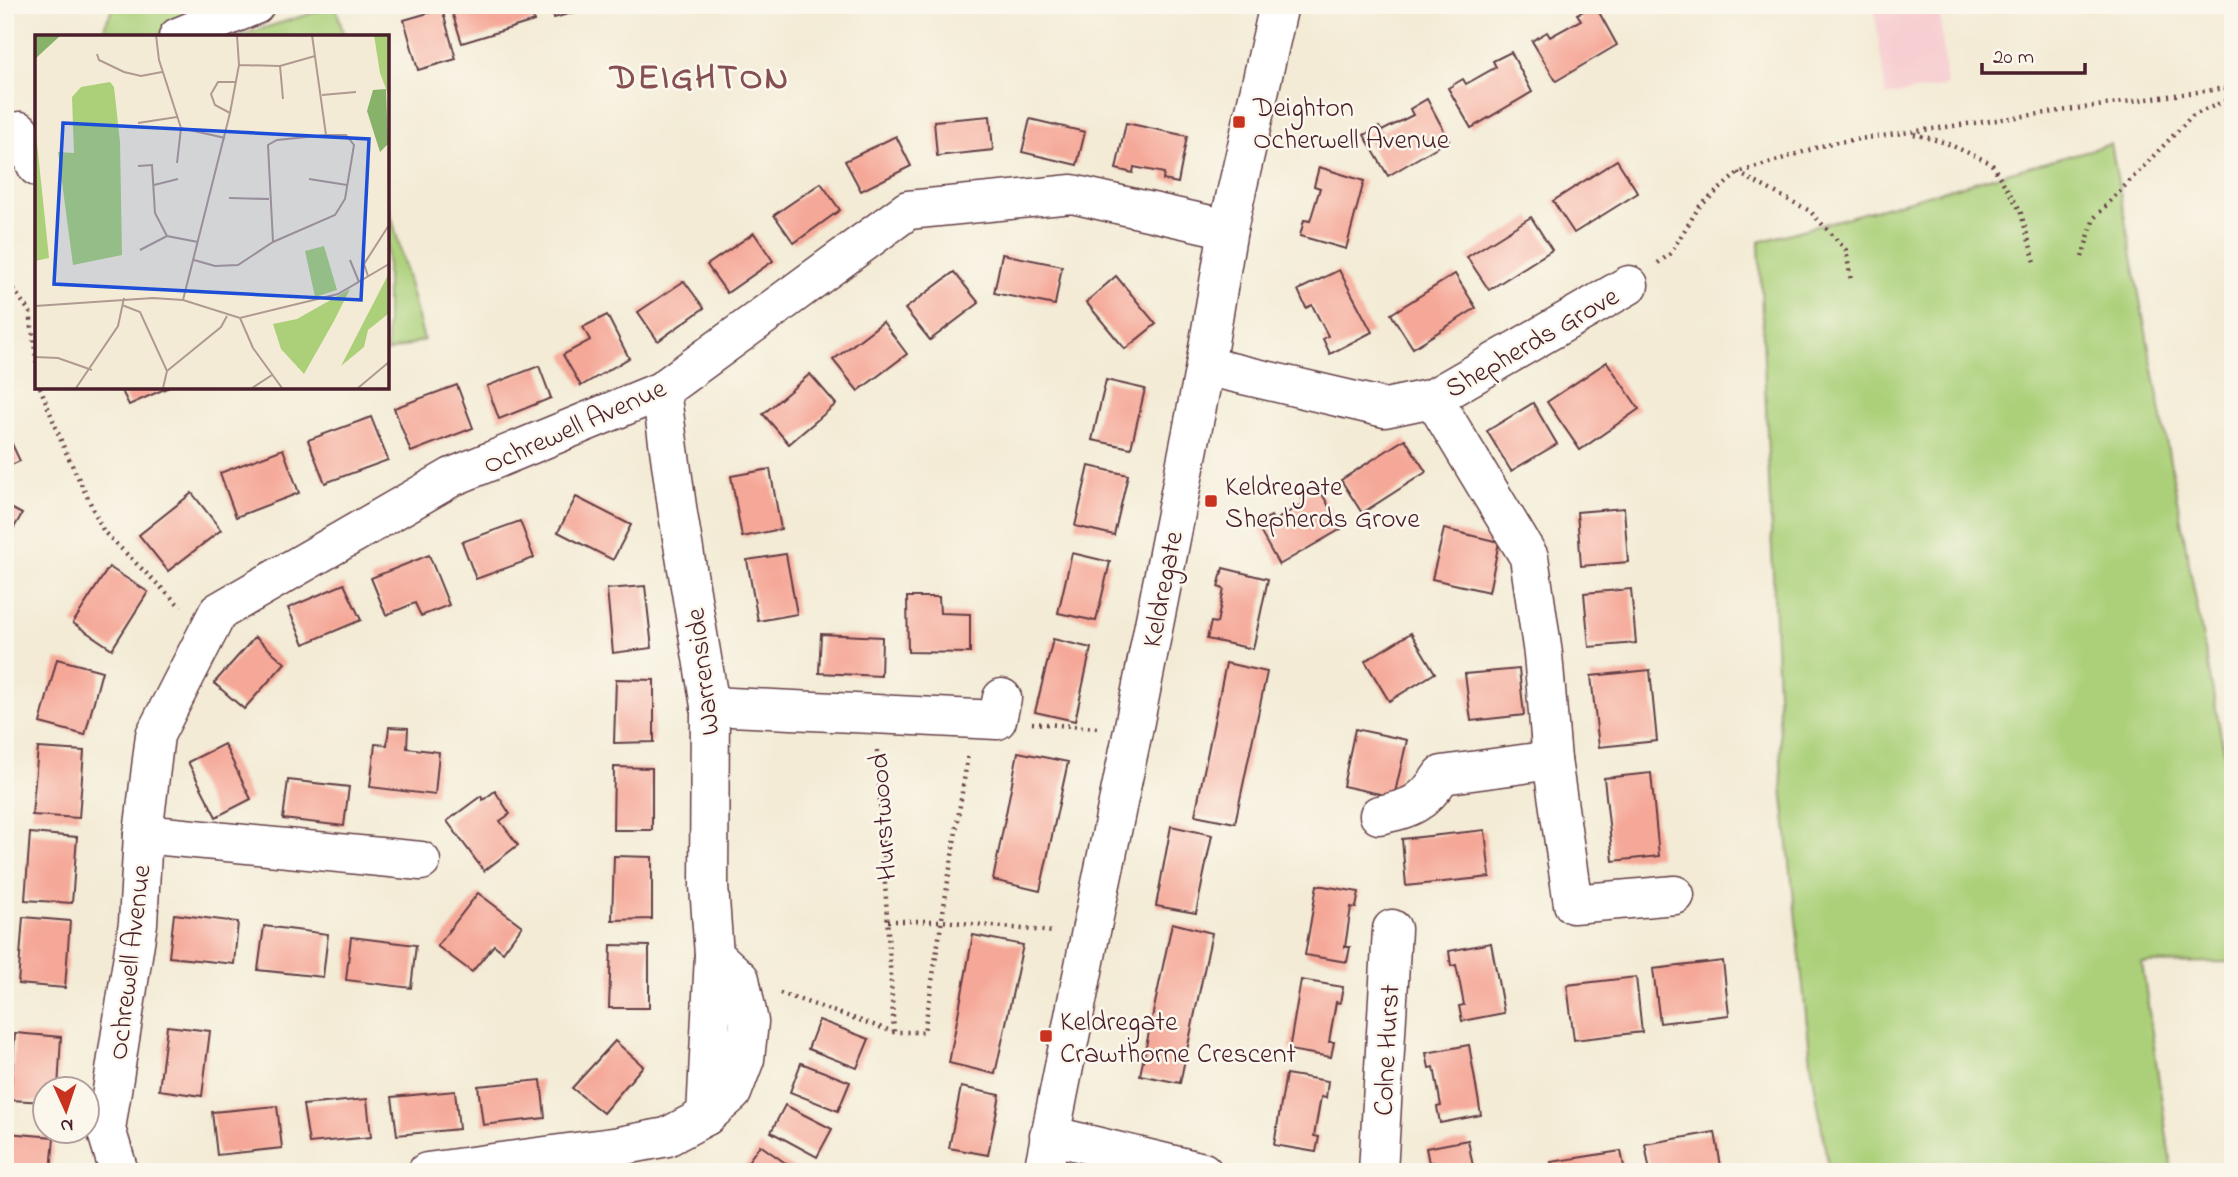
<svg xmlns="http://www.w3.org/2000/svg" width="2238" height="1177" font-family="'Indie Flower',sans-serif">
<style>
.built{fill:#f7cfd2}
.green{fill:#abd079;stroke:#7a7852;stroke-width:2}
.building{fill:#f5a898}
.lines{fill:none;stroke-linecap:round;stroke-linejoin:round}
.minor-casing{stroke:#633e44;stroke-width:41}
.path{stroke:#633e44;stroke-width:4.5;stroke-dasharray:2 5;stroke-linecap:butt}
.minor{stroke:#fff;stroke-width:38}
.poi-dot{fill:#c8321e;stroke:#fbf7ec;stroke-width:2.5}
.labels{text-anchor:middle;stroke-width:5;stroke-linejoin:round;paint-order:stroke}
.poi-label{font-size:28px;fill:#4a1f2b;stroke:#fbf7ec;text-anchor:start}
.street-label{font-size:28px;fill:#4a1f2b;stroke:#fbf7ec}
.district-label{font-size:35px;font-weight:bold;letter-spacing:2px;fill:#864f51;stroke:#fbf7ec}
.inset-road{fill:none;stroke:#af9991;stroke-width:2}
.view{fill:#1d4ed8;fill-opacity:0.15;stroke:#1d4ed8;stroke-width:3.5}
.inset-edge{fill:none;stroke:#4a1f2b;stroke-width:3.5}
</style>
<rect width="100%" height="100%" fill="#fbf7ec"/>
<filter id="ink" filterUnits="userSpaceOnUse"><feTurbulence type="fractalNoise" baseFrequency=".0143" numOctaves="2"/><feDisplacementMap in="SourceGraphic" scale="14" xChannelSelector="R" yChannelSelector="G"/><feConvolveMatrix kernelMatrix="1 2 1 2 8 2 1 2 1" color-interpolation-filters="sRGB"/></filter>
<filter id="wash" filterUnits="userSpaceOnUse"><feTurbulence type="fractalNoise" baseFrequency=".00686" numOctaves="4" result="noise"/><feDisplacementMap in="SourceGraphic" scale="28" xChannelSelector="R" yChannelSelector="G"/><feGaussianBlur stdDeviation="1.57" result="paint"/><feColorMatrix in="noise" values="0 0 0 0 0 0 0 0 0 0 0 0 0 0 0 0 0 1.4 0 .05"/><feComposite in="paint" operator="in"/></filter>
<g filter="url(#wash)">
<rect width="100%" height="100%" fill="#f3ebd5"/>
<!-- built -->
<polygon class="built" points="1874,5 1939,5 1947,86 1886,96"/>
<!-- green -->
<g class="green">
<polygon points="114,5 215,5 155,37 100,37"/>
<polygon points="336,6 344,37 234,37"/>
<polygon points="2111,144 2233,800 2233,962 2142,963 2172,1172 1829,1172 1811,1062 1782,787 1759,242"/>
<polygon points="387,199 424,340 387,352"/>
</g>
<g id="blocks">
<!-- building -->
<g class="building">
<polygon points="454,5 529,5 534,21 462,43 450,6"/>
<polygon points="551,5 597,5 597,6 554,18"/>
<polygon points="1595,5 1617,45 1556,81 1532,41 1547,32 1550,37 1581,20 1577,14"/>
<polygon points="442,9 456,59 418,70 404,20"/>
<polygon points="1511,52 1532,92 1471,128 1448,88 1463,79 1466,84 1496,67 1493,61"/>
<polygon points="1427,99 1449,140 1388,176 1364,135 1379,127 1382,131 1413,115 1410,109"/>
<polygon points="990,116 993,150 937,156 934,121"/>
<polygon points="1030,119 1085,132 1077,165 1022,152"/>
<polygon points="1126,123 1187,136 1178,183 1163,180 1164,173 1134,167 1133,173 1116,169"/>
<polygon points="896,136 911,166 861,191 845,161"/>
<polygon points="1617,160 1638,193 1574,233 1553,201"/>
<polygon points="1319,167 1364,181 1346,249 1300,236 1304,220 1310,221 1320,188 1314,186"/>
<polygon points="821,183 840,210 794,243 774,215"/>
<polygon points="1531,217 1552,250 1489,290 1467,257"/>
<polygon points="754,233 773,261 727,293 707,265"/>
<polygon points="1002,254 1062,266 1055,305 994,293"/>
<polygon points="1339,270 1372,332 1330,354 1323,339 1328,336 1312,305 1306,308 1298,290"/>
<polygon points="954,272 979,303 930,340 905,309"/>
<polygon points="1455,274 1476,308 1413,348 1391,314"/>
<polygon points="1116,276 1156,324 1125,349 1086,302"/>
<polygon points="684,281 704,308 658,341 638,312"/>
<polygon points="607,315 629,358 581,386 563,355 590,340 583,327"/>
<polygon points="883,322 907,354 858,391 833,360"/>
<polygon points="1607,362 1639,409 1580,450 1547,402"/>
<polygon points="539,366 551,398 499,419 487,386"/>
<polygon points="810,374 836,404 789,444 763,414"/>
<polygon points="1106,380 1145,389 1131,448 1092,440"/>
<polygon points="457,385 473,428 411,452 394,408"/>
<polygon points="120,387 169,387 129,405"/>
<polygon points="1533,403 1557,444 1511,471 1487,431"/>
<polygon points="371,417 388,460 325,483 308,440"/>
<polygon points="5,429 20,461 5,468"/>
<polygon points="1405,439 1426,472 1362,513 1341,480"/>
<polygon points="283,449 299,493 236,517 220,473"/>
<polygon points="1089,466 1128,475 1114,535 1075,526"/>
<polygon points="770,469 781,529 742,537 731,476"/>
<polygon points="1319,488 1341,529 1279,565 1256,524 1271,516 1274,521 1304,503 1301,497"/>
<polygon points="192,493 221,530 168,571 139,535"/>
<polygon points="576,497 631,525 613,560 558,532"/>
<polygon points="5,505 22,514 5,543"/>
<polygon points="1624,508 1628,562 1581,566 1577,512"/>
<polygon points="520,521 534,558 476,579 462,542"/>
<polygon points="1444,529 1499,542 1489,592 1432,579"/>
<polygon points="1072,553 1110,562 1096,621 1058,613"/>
<polygon points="786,554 797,614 758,621 747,560"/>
<polygon points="429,555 449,605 421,616 415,603 386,615 371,578"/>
<polygon points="109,567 148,592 112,649 73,623"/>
<polygon points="1223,568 1268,579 1253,649 1207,639 1211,622 1217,623 1224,589 1218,587"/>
<polygon points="344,584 361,620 304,644 288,608"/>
<polygon points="645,586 652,648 613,653 607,589"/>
<polygon points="1631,589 1636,643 1589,647 1584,593"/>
<polygon points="907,597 939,597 940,613 970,614 970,653 908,652"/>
<polygon points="1411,633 1435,673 1389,701 1365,661"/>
<polygon points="821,634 882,637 881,676 819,673"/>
<polygon points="255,637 285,663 244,709 214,683"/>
<polygon points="1053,639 1091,648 1075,721 1035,712"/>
<polygon points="57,659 102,671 85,735 40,723"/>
<polygon points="1226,663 1267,672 1235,823 1195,815"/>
<polygon points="1519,669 1524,715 1471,721 1465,674"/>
<polygon points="1650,670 1657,741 1599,747 1591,676"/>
<polygon points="616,679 654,680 654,742 614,743"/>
<polygon points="389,727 408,728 407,748 439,752 435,795 370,787 375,744 387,745"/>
<polygon points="1355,729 1407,740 1394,797 1343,786"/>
<polygon points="224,744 251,799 216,817 188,762"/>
<polygon points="38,748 84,751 79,818 32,815"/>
<polygon points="1018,752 1068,762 1040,891 993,880"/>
<polygon points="614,767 652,768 652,830 613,830"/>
<polygon points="1651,773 1659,856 1613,861 1604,778"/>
<polygon points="288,780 349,787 344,826 283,819"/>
<polygon points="495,791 510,814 500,821 518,845 484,871 447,821 481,796 483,800"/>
<polygon points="1171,826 1212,835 1196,913 1156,906"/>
<polygon points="1485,830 1490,877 1406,886 1402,839"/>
<polygon points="30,833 77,837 72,903 25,900"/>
<polygon points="614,856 652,857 652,919 612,920"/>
<polygon points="1317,885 1359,892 1356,908 1351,907 1345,947 1350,947 1347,962 1305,955"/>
<polygon points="478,893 522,926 503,952 494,945 472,972 437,946"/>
<polygon points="174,914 238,922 234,964 169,957"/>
<polygon points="23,917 70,921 65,988 18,984"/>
<polygon points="1172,923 1212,933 1180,1083 1140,1075"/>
<polygon points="264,926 328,934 323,977 258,970"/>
<polygon points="973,935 1023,945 995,1074 949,1063"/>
<polygon points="351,937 416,945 411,988 346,980"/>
<polygon points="1491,943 1504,1013 1462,1021 1459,1006 1464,1005 1460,984 1456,965 1451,966 1449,951"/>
<polygon points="611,945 649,946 649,1008 609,1008"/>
<polygon points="1723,961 1729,1015 1660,1023 1653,969"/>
<polygon points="1636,977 1642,1032 1574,1040 1567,985"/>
<polygon points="1301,980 1343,987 1340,1003 1336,1002 1329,1042 1334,1042 1331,1057 1289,1050"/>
<polygon points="819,1020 869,1039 857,1068 808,1049"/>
<polygon points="167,1026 210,1031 202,1096 159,1090"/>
<polygon points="15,1033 61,1037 58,1089 46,1089 46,1102 10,1100"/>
<polygon points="615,1041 643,1066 603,1113 572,1088"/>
<polygon points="1469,1045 1481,1115 1440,1123 1437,1107 1441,1106 1434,1067 1429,1068 1426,1053"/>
<polygon points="801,1063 850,1082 838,1111 790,1092"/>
<polygon points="1286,1074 1328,1081 1326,1098 1321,1097 1314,1136 1319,1137 1316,1152 1274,1145"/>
<polygon points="541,1080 545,1118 483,1125 478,1086"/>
<polygon points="961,1087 1000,1095 988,1155 949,1148"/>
<polygon points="455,1091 459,1129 397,1135 392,1097"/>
<polygon points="367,1099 371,1137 309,1143 303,1105"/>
<polygon points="785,1105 832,1129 817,1157 771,1132"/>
<polygon points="277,1106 282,1148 217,1155 212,1112"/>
<polygon points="1715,1132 1722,1172 1650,1172 1645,1144"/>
<polygon points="7,1133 54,1137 51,1172 5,1172"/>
<polygon points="1468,1140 1474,1172 1435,1172 1433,1162 1429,1163 1426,1148"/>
<polygon points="760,1145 798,1172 742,1170"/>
<polygon points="1621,1151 1625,1172 1553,1172 1551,1162"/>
</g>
</g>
</g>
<g filter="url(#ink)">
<use href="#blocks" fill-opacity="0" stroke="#633e44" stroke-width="2"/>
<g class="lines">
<defs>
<g id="minor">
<polyline points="178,37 255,5"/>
<polyline points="20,131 37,167"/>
<polyline points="1205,366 1385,408 1433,398 1529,557 1543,654 1552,760 1573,904 1675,895"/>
<polyline points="1433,398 1629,285"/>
<polyline points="710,706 997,720 1002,698"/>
<path d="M 1379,815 C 1412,808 1423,804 1442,775 L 1552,760"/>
<polyline points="143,834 421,861"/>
<polyline points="706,1116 714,955"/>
<polyline points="1049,1135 1203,1172"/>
<polyline points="119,1172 106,1129 138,923 143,834 155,735 218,612 452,477 661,391 908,210 1072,194 1228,229"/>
<polyline points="427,1172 620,1146 667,1137 706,1116 732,1093 745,1059 749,1022 740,979 714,955 709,886 710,706 678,514 661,391"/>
<polyline points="1043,1172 1090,936 1133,731 1205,366 1228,229 1279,5"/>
<polyline points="1378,1172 1392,929"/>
</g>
</defs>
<!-- minor casing -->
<use href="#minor" class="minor-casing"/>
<!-- path -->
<g class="path">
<polyline points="1914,134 1946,143 1991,163 2020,210 2035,262"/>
<polyline points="1738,173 1810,211 1846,250 1851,281"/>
<polyline points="2082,257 2094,218 2192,116 2233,97"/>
<polyline points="1658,263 1670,254 1699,207 1738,173 1831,143 2233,87"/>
<polyline points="5,278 30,312 37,365"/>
<polyline points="40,387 64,448 104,532 181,607"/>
<polyline points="1032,723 1097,728"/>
<polyline points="877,750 894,1032"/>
<polyline points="888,921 942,921 1054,932"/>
<polyline points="780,993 894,1032 924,1032 968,755"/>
</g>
<!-- minor -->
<use href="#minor" class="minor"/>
</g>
</g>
<!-- markers -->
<g class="poi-dot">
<rect x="1232" y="115" width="14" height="14" rx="3.5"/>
<rect x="1204" y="494" width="14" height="14" rx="3.5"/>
<rect x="1039" y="1029" width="14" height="14" rx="3.5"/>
</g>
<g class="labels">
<!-- poi labels -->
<g class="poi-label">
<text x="1253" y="116">Deighton<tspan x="1253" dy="32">Ocherwell Avenue</tspan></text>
<text x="1225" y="495">Keldregate<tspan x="1225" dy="32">Shepherds Grove</tspan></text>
<text x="1060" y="1030">Keldregate<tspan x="1060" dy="32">Crawthorne Crescent</tspan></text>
</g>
<!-- street labels -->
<g class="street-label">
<text transform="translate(1531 341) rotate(-30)" y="10">Shepherds Grove</text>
<text transform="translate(574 425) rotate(-24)" y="10">Ochrewell Avenue</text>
<text transform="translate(1161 589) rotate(-79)" y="10">Keldregate</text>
<text transform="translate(701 672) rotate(-97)" y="10">Warrenside</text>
<text transform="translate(881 817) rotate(-94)" y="10">Hurstwood</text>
<text transform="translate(128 962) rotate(-83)" y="10">Ochrewell Avenue</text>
<text transform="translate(1385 1050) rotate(-87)" y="10">Colne Hurst</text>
</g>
<!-- district labels -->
<g class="district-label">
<text x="700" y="88">DEIGHTON</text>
</g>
</g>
<!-- overview -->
<g transform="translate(35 35)">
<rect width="354" height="354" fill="#f3ebd5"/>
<path d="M 339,0 L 353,0 L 353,59 L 345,38 ZM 75,47 L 79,52 L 85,107 L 87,220 L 38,230 L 23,117 L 39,118 L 37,62 L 46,52 ZM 0,89 L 14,223 L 0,226 ZM 289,211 L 302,255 L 280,262 L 270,216 ZM 353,240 L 353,279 L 333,295 L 329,312 L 306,331 ZM 315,254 L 299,286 L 269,339 L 246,314 L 238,289 L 262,284 Z" fill="#abd079"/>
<path d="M 0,0 L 26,0 L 0,24 ZM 351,54 L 353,109 L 345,117 L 332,76 L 338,55 Z" fill="#88b269"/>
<path class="inset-road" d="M 121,0 L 124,25 L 146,93 L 142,128M 62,19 L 64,25 L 89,37 L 106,41 L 127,37M 204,30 L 245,31 L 280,21M 245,31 L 248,64M 287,60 L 321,57M 195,78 L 180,70 L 176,59 L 183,47 L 201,47M 103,88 L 142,82M 146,93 L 190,103M 103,131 L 117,130 L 120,178 L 132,201 L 163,207M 274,144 L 312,150M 119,150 L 143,144M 194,163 L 234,164M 238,207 L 233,110 L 242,105 L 291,100 L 277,0M 105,215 L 132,201M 159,225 L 180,231 L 203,230 L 238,207 L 300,180 L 310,164 L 319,110 L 311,100 L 291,100M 315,225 L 324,247M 333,241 L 329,229 L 354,190M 148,265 L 195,78 L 204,30 L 202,0M 87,270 L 105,277 L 132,336M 0,271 L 118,263 L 148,265 L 205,283 L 303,259 L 354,229M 205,283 L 218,313 L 247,353M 0,322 L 23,323 L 57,335M 41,353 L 83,291 L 89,263M 128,353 L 132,336 L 186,292 L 192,281M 217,353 L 237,340M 323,353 L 354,327"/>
<path class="view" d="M 28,88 L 334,104 L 326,265 L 19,249 Z"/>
<rect width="354" height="354" class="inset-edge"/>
</g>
<!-- margin -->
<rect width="2238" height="1177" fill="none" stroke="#fbf7ec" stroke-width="28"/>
<!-- north arrow -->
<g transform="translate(66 1110) rotate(177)"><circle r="33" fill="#fbf7ec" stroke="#b4a19f" stroke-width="2"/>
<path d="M0-5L12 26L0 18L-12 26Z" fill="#c8321e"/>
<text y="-10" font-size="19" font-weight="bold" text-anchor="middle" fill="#4a1f2b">N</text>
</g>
<!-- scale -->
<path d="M1982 63v10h103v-10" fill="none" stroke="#4a1f2b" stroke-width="3.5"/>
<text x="1993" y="63" font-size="21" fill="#4a1f2b" stroke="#fbf7ec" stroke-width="5" paint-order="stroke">20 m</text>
</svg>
